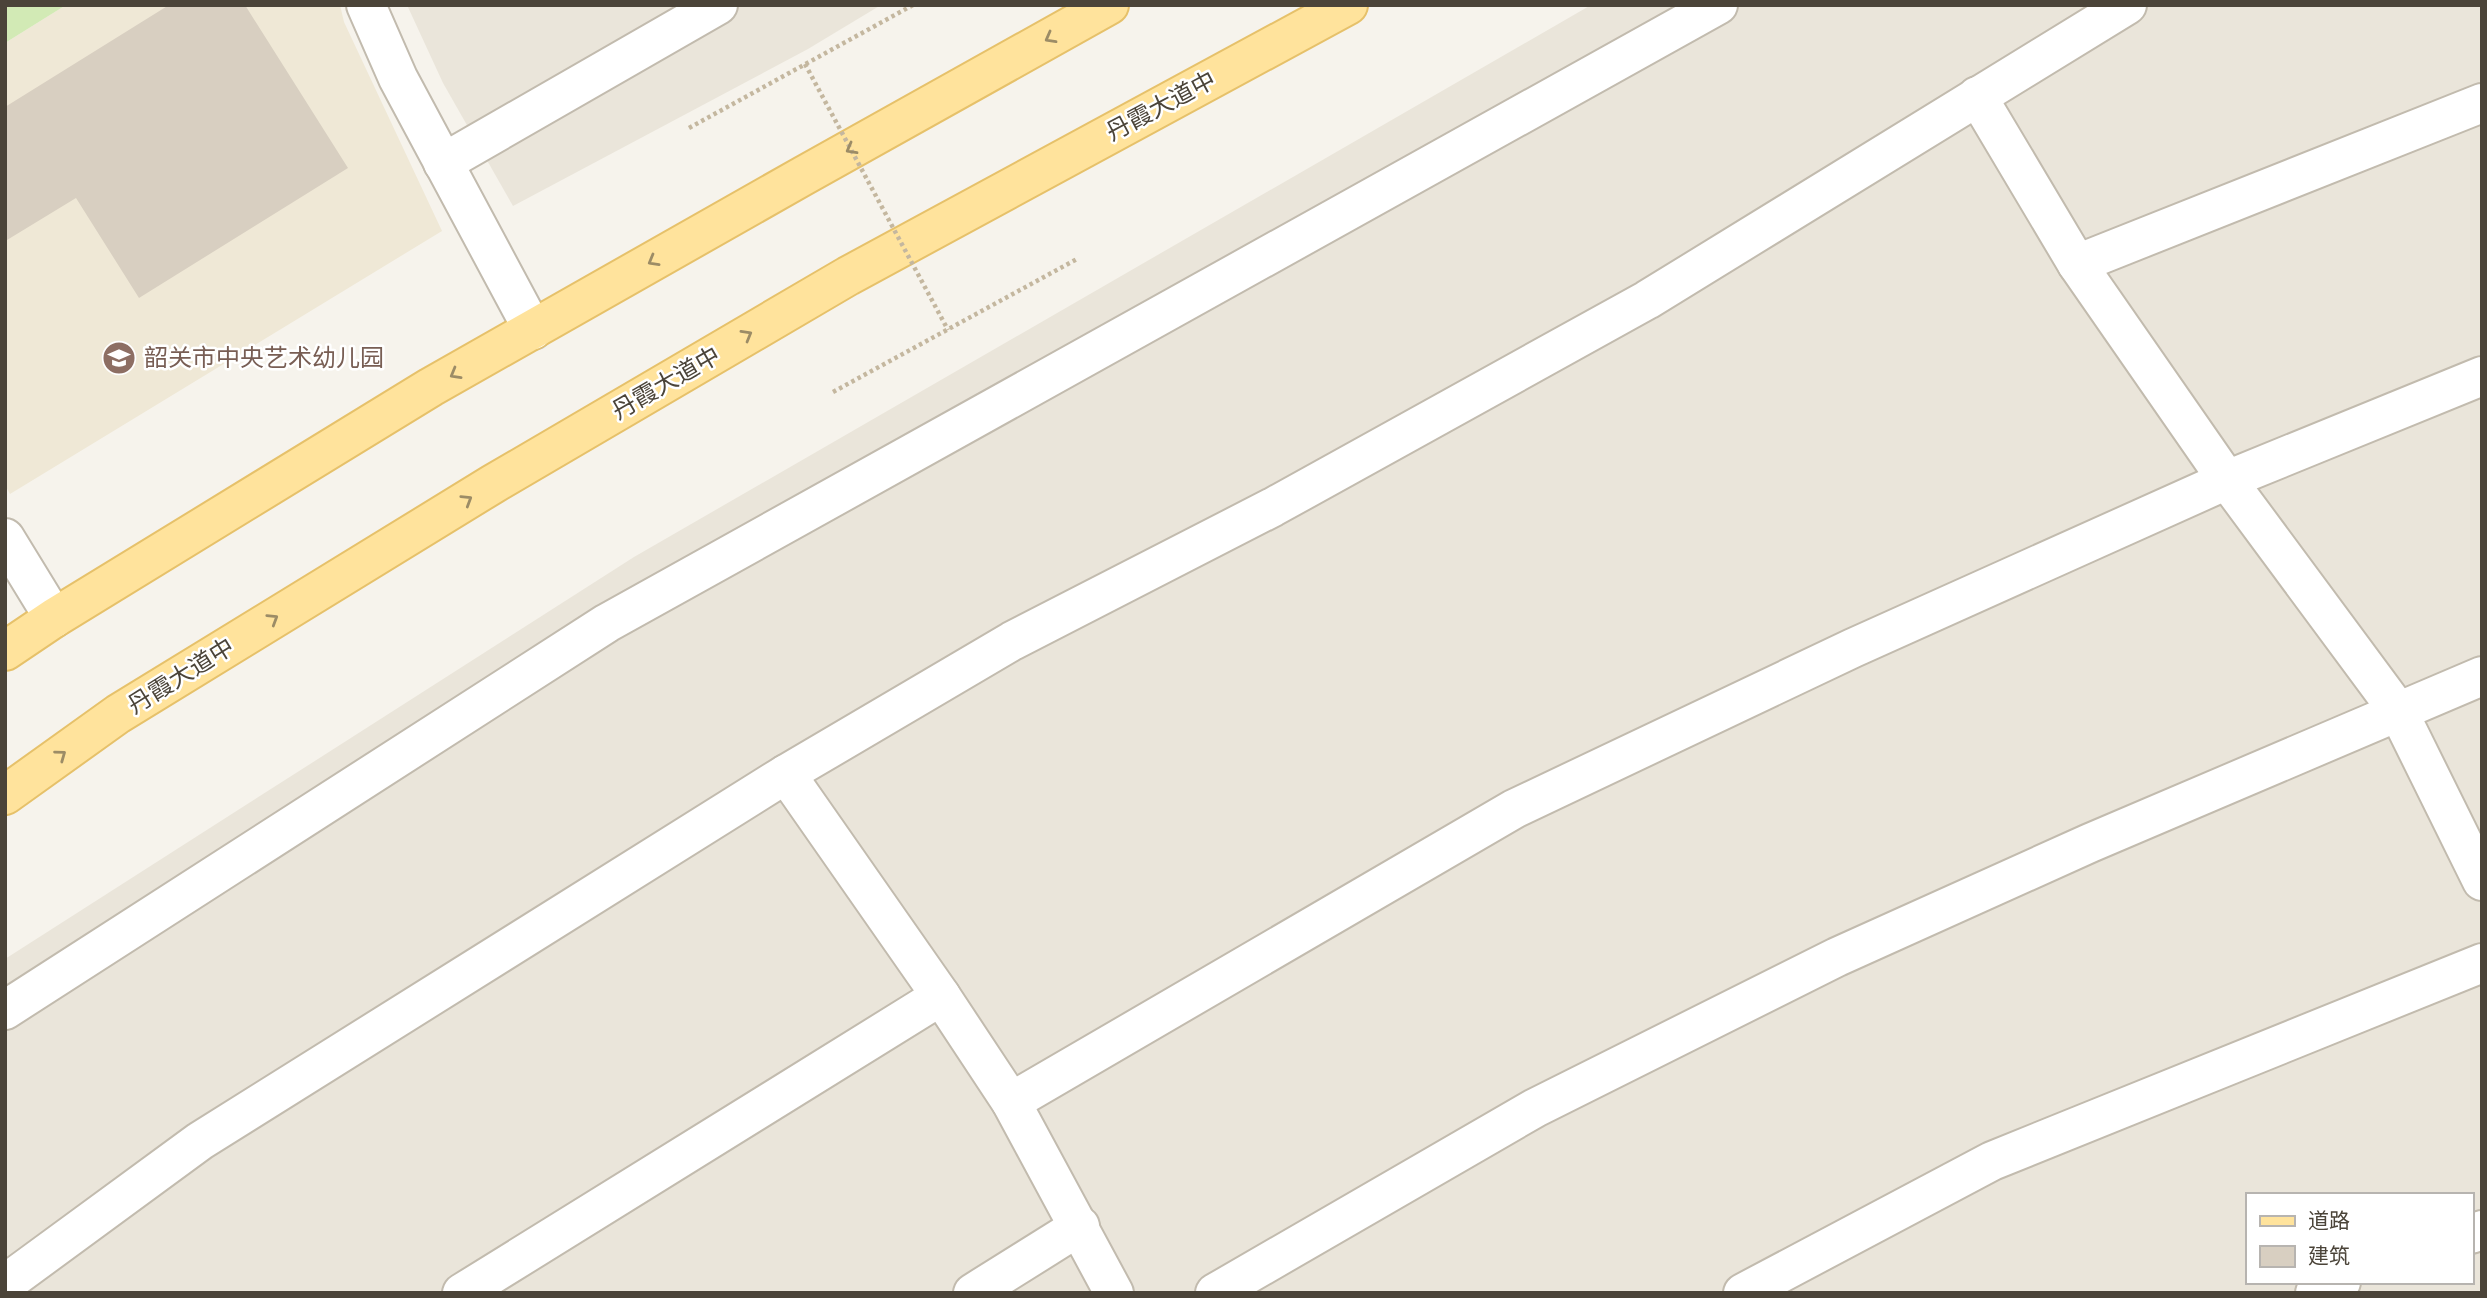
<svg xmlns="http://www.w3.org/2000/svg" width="2487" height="1298" font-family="Roboto,'Noto Sans SC',sans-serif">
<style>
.residential{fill:#eae5da;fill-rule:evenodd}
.education{fill:#efe8d6}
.green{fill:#d2eab5}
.building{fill:#d8cfc1}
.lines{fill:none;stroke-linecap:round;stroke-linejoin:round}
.minor-casing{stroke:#c2bbae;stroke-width:42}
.major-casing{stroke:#e6c16a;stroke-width:42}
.path{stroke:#c4b79f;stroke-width:4.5;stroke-dasharray:3.5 3.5;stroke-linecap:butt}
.minor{stroke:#fff;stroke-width:38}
.major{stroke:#ffe39c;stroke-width:38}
.path-bridge{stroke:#c4b79f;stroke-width:4.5;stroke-dasharray:3.5 3.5;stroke-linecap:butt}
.oneway{stroke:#9c8c66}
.labels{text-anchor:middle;stroke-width:5;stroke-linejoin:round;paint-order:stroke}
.street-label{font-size:24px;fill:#4b4439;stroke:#fff}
.education-label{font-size:24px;fill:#785e54;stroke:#fff;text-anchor:start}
</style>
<rect width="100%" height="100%" fill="#f6f3ec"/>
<!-- residential -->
<g class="residential">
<polygon points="407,5 881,5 808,49 513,206 443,83"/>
<path d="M 1591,5 L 2482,5 L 2482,1293 L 5,1293 L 5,959 L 634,557 ZM 2247,1195 L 2471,1195 L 2471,1282 L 2247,1282 Z"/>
</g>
<!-- education -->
<polygon class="education" points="66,5 340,5 344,22 442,231 10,494 5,485 5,43"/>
<!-- green -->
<polygon class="green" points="5,5 66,5 5,43"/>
<!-- building -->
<polygon class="building" points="169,5 245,5 348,168 139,298 76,198 7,240 5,237 5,107"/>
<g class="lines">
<defs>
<g id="minor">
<polyline points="366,5 398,78 533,330"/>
<polyline points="1977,96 2077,264 2227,480 2398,711 2482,881"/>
<polyline points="443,163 718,5"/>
<polyline points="2077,264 2482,103"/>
<polyline points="5,538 54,618"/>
<polyline points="786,774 941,996 1011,1102 1114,1293"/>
<polyline points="5,1010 607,623 1718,5"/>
<polyline points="1011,1102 1514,809 1853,648 2227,480 2482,376"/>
<polyline points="2471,1234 2482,1230"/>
<polyline points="5,1284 200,1141 786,774 1012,641 1273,507 1647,300 2127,5"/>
<polyline points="462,1293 941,996"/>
<polyline points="973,1293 1080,1226"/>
<polyline points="1215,1293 1535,1108 1837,957 2090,843 2482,676"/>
<polyline points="1743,1293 1992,1161 2482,963"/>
<polyline points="2315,1293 2341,1282"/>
</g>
<g id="major">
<polyline points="5,651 54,618 431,387 803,176 1109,5"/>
<polyline points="5,795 118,714 493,484 848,276 1348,5"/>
</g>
</defs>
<!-- minor casing -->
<use href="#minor" class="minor-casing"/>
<!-- major casing -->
<use href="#major" class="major-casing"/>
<!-- path -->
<g class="path">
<polyline points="689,128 913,5"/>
<polyline points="833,392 1077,259"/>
</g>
<!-- minor -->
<use href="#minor" class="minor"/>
<!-- major -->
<use href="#major" class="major"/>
<!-- path-bridge -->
<polyline class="path-bridge" points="805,64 948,330"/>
</g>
<!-- one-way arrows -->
<defs><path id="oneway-chevron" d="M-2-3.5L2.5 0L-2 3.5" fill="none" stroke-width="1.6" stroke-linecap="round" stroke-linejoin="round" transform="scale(1.75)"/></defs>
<g class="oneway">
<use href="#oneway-chevron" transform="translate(1050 38) rotate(151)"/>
<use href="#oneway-chevron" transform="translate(851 149) rotate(151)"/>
<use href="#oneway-chevron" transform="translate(653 261) rotate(150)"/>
<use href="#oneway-chevron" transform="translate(747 335) rotate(-30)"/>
<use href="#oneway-chevron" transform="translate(455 374) rotate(150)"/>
<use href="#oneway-chevron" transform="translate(467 500) rotate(-32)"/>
<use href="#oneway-chevron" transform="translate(273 619) rotate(-32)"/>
<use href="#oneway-chevron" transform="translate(61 755) rotate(-36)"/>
</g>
<!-- icons -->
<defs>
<symbol id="school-disc" viewBox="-11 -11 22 22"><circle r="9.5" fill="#8d6e63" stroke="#fff"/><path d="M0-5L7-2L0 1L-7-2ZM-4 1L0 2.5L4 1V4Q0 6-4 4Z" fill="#fff"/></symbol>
</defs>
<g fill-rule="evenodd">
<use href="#school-disc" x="100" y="339" width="38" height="38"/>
</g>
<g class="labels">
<!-- street labels -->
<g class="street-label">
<text transform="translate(1161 106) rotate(-28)" y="8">丹霞大道中</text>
<text transform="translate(666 383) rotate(-30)" y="8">丹霞大道中</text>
<text transform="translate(181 676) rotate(-32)" y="8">丹霞大道中</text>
</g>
<!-- education labels -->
<g class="education-label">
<text x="144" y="366">韶关市中央艺术幼儿园</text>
</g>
</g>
<!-- border -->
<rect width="2487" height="1298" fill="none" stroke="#4b4439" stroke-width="14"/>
<!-- legend -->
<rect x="2246" y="1193" width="228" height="91" fill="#ffffff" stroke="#b7b4b0" stroke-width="2"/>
<rect x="2260" y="1216" width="35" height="10" fill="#ffe39c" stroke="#b7b4b0" stroke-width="2"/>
<text x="2308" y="1228" font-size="21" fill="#4b4439">道路</text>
<rect x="2260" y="1246" width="35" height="21" fill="#d8cfc1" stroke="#b7b4b0" stroke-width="2"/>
<text x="2308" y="1263" font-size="21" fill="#4b4439">建筑</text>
</svg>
